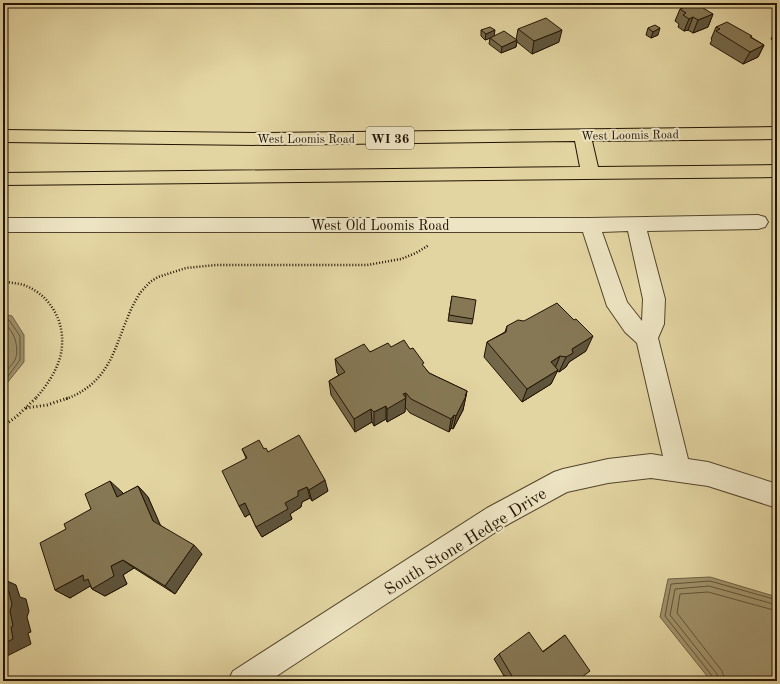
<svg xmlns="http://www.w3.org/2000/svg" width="780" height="684" font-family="'Old Standard TT',serif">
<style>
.water{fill:#a1936c;stroke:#6e6042}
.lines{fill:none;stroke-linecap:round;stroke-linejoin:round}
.shore{stroke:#615337;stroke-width:1}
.minor-casing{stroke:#52442a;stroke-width:2}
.primary-casing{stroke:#211302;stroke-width:2}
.path-far1{stroke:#211302;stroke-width:2.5;stroke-dasharray:1 2;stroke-linecap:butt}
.path{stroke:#211302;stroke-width:3;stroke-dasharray:1 2.5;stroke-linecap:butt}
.minor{fill:#ede4c3;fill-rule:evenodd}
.primary{fill:#e3d5a2;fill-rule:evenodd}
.wall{fill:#736749;stroke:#211302}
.shaded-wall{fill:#5e543c;stroke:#211302}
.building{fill:#867855;stroke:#211302}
.labels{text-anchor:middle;stroke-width:4;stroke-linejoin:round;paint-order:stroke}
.far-street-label{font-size:12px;fill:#211302;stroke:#ede4c3}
.shield{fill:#ede4c3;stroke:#5e523c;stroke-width:1}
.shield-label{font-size:13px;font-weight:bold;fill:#211302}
.street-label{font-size:14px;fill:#211302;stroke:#ede4c3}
.near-street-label{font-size:17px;fill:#211302;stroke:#ede4c3}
</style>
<rect width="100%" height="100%" fill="#e3d5a2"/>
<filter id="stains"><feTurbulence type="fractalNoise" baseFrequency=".005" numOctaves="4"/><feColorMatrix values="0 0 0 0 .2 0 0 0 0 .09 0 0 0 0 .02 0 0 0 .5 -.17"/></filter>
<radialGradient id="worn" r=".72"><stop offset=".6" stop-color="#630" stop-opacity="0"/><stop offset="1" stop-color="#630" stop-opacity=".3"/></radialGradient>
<!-- water -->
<g class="water">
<polygon points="3,314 12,316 24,335 24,362 3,388"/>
<polygon points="710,577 777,597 777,681 711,681 660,617 668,579"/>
</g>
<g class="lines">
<!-- shore -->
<g class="shore">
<polyline points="3,318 9,320 20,336 20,360 3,383"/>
<path d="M 3,323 C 14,329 20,348 15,360 C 12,365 7,370 3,375"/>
<polyline points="714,681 713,677 665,616 671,584 710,581 777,600"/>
<polyline points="719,681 717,674 670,615 675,589 709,586 777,605"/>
<polyline points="725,681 722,671 677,613 680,594 708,592 777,611"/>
</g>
<defs>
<path id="minor" d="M 758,215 L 765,217 L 768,222 L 765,227 L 758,229 L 647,231 L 665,299 L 664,324 L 658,338 L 688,459 L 708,462 L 777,484 L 777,508 L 708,486 L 651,478 L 608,483 L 567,492 L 505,526 L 269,681 L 228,681 L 233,671 L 487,508 L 554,472 L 563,469 L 608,459 L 651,454 L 663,456 L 637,343 L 625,332 L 607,306 L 583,232 L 3,232 L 3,218 L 590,218 ZM 628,231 L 643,299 L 642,321 L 627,302 L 602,232 Z"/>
<polygon id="primary" points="777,127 777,139 592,141 598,167 777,165 777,177 3,185 3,173 580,167 575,141 265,145 3,142 3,130 265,133"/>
</defs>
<!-- minor casing -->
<use href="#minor" class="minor-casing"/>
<!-- primary casing -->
<use href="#primary" class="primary-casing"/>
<!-- path-far1 -->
<g class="path-far1">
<path d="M 3,281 C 10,283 17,283 24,285 C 55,297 69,330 59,361 C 54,375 45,388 35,399"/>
<path d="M 66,399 C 119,379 114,334 140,293 L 150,282 L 158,277 L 186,268 L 216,265 L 367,265 L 401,259 L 416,253 L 429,245"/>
</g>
<!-- path -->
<g class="path">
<polyline points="26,408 47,405 68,398"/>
<polyline points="3,426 16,417 36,398"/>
</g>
<!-- minor -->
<use href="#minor" class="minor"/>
<!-- primary -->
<use href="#primary" class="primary"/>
</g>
<!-- wall -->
<g class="wall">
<polygon points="680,9 713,14 708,27 693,33 688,30 684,31 678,27 679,24 675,21"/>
<polygon points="716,27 751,37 764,45 758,57 743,64 710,44 712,40 711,39"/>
<polygon points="648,28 658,35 651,38 646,35"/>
<polygon points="777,28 777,43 771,39"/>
<polygon points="518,29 559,42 532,54 517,42 516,47 501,53 489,44 490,38 485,40 481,36 481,30 494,36 516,40"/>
<polygon points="452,296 473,319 472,324 448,321"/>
<polygon points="507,326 586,351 569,362 566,367 559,372 557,371 551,384 522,402 484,357 487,342 505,332"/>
<polygon points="391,347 423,366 429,373 467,391 463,410 453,429 451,428 449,432 410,413 405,407 405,412 387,422 386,419 374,426 372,422 355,432 331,395 329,381 339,375 337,373 335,359 370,352"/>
<polygon points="242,449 264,449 328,491 312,501 310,498 302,502 301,507 290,514 292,519 262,537 256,527 250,514 245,517 246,458"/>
<polygon points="138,486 148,497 160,525 202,554 175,594 134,568 123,575 127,584 105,596 92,589 90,586 70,598 55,590 66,529 91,509 122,492 123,494"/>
<polygon points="565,635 582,677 497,681 504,676 494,659 499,654 542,652"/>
</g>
<!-- shaded-wall -->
<g class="shaded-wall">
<polygon points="713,14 708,27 693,33 698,20"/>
<polygon points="693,17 688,30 684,31 689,19"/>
<polygon points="660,28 658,35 651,38 653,32"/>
<polygon points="495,30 494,37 485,40 486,34"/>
<polygon points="562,30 559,42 532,54 534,41"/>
<polygon points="517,40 516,47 501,53 502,47"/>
<polygon points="764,45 758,57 743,64 750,52"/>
<polygon points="593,336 586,351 569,362 566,367 559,372 566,357 572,349"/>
<polygon points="560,356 554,371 551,362"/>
<polygon points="558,370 551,384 522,402 527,389"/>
<polygon points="467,391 463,410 453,429 456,416"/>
<polygon points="406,393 405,412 387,422 387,409 403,394"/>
<polygon points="386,406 386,419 374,426 374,412"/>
<polygon points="371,409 372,422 355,432 354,419"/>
<polygon points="454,415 451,428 449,432 451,419"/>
<polygon points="325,480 328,491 312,501 309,490"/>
<polygon points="110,481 122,492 128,508 117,497"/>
<polygon points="138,486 148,497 163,531 153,521"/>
<polygon points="307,487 310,498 302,502 301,507 290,514 292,519 262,537 256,527 285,503 298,491"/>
<polygon points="245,503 251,513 245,517 239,506"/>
<polygon points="194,545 202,554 175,594 165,586"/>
<polygon points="123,560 134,568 123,575 127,584 105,596 92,589 92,585 70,598 55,590 83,575 111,566"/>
<polygon points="3,579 16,585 20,597 26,599 29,611 27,617 31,632 28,633 31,644 3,658 3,644 11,627 3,590"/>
</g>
<!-- building -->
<g class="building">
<polygon points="695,3 713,14 698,20 693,17 689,19 683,15 686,13 680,9"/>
<polygon points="546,18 562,30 534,41 518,29"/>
<polygon points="727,22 752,36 750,37 764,45 750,52 716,31 720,29 716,27"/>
<polygon points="655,25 660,28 653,32 648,28"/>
<polygon points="490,27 495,30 486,34 481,30"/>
<polygon points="504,31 517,40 502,47 490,38"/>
<polygon points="452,296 476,300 473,319 449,315"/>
<polygon points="557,303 574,320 576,319 593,336 572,349 573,353 566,357 560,356 551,362 558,370 527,389 487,342 506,332 507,326 518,320 524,321"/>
<polygon points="404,340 410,349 413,348 424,363 422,364 429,373 467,391 465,396 466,396 456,416 454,415 451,419 411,399 406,393 403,394 406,398 387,409 386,406 374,412 371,409 354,419 329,381 345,372 335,359 364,344 370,352 388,343 391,347"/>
<polygon points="299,435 325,480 309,490 307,487 298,491 298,496 285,503 288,509 256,527 245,503 239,506 222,471 247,458 242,449 259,440 264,449 266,448 268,452"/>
<polygon points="110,481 117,497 138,486 153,521 194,545 165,586 123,560 111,566 114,576 92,589 88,579 84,581 83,575 55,590 40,543 66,529 64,524 91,509 85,494"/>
<polygon points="3,589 9,592 12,604 10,611 13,626 11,627 13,639 3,644"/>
<polygon points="529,632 543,652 565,635 590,671 582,677 585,681 497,681 505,675 508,679 512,676 499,654"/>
</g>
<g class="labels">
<!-- far-street labels -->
<g class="far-street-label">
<text transform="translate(630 135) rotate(-1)" y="4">West Loomis Road</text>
<text x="306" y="143">West Loomis Road</text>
</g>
<!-- shield labels -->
<rect class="shield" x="366" y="127" width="48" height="22" rx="3"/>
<g class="shield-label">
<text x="390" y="143">WI 36</text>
</g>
<!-- street labels -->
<g class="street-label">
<text x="380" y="230">West Old Loomis Road</text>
</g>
<!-- near-street labels -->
<g class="near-street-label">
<text transform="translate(465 541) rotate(-32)" y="6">South Stone Hedge Drive</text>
</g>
</g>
<!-- margin -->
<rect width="780" height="684" fill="none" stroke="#e3d5a2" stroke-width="16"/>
<rect x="4" y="4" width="772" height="676" fill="none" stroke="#211302" stroke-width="2"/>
<rect x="8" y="8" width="764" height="668" fill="none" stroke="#211302"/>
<rect width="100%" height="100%" filter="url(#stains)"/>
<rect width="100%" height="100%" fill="url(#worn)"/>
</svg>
